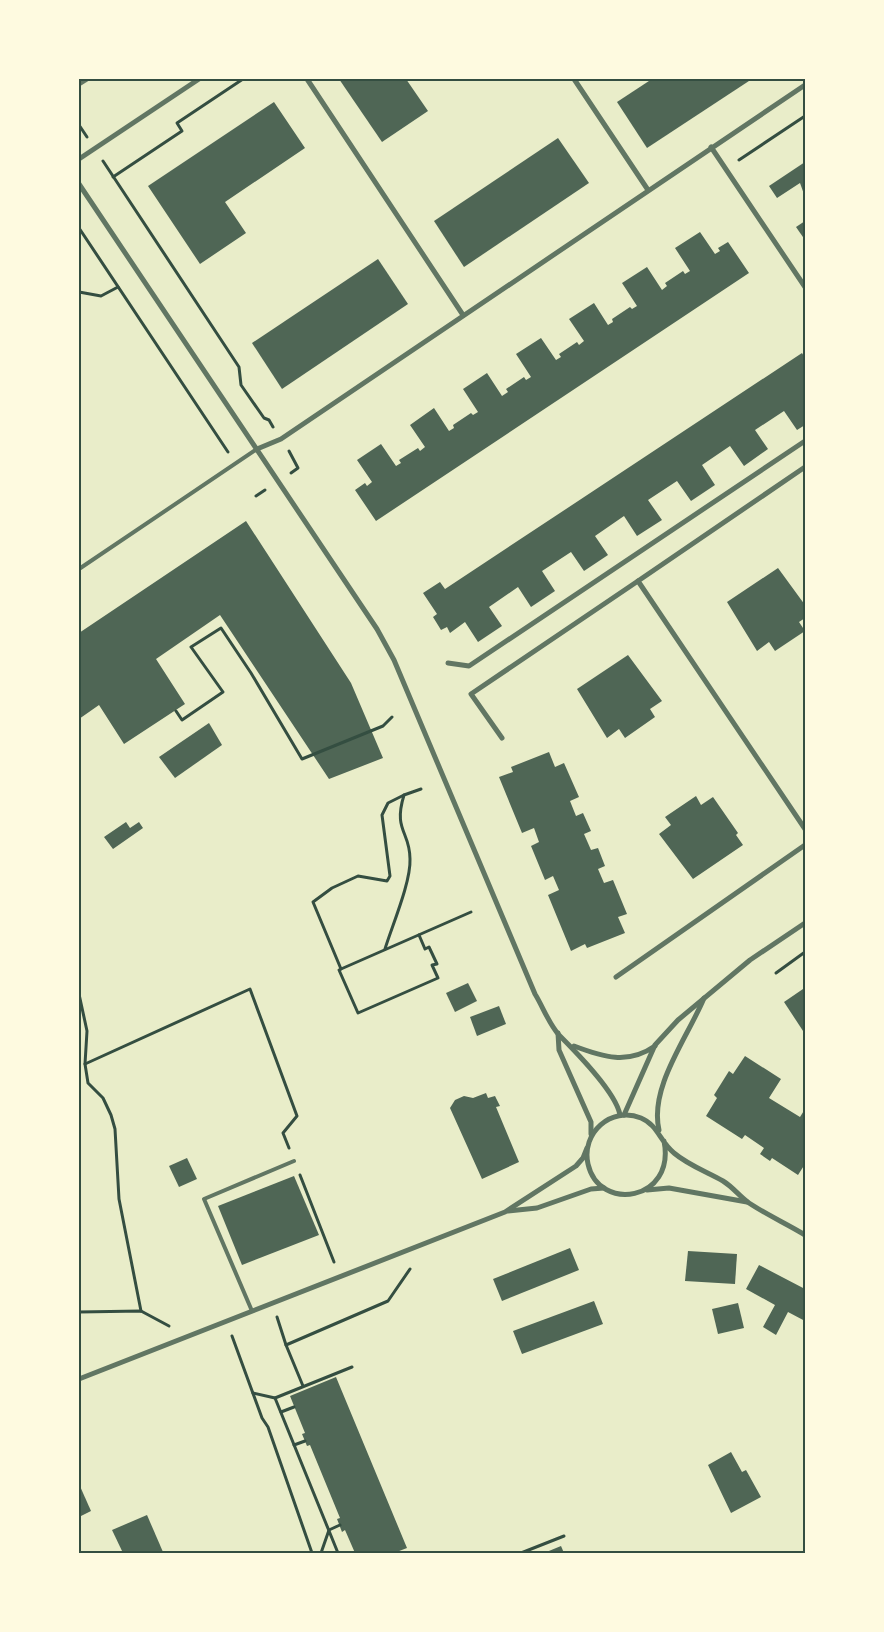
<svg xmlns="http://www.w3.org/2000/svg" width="884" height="1632" font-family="Montserrat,sans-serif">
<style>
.building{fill:#4f6655}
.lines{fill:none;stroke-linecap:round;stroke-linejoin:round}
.path{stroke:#344e41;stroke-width:3}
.service{stroke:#617663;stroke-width:4}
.minor{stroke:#617663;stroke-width:5}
.neatline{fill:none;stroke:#344e41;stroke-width:2}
</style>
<rect width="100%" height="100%" fill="#e9edc9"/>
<!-- building -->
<g class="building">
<polygon points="339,79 406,79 428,111 382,142"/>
<polygon points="652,79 752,79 647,148 617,102"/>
<polygon points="274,102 305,148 225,202 246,233 200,264 148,186"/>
<polygon points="558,138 589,183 464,267 434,221"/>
<polygon points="805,162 805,197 800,183 777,198 769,186"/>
<polygon points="805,221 805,240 796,227"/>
<polygon points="700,232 715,254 720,251 718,248 728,242 749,273 376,521 355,490 365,483 367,486 372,482 357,460 381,444 396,466 401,463 399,460 418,448 420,451 425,447 410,425 434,408 449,431 454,428 453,425 471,413 473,415 478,412 463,389 487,373 502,396 508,392 506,389 524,377 526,380 531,377 516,354 541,338 556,360 561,357 559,354 577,342 579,345 584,341 569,319 594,303 608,325 613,322 612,319 630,307 632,309 637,306 622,283 647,267 662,290 667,286 665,283 683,271 685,274 690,271 675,248"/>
<polygon points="378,259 408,304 282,389 252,343"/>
<polygon points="802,353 805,358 805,425 797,430 784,411 755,430 768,449 744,466 730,446 702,465 715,485 691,501 677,481 648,500 662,520 637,536 624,516 595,536 608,555 584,571 571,552 542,571 555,591 531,607 518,587 489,607 502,626 478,642 465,622 450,633 447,627 441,630 433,617 437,614 423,593 440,582 445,589"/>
<polygon points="246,521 351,683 383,758 329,779 220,615 156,659 185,704 124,744 99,705 79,719 79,633"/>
<polygon points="778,568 805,605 805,618 799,622 805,631 775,651 769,642 757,651 727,602"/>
<polygon points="628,655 662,701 650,709 655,717 625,738 619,729 607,738 577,689"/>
<polygon points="209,723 222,745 175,778 159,757"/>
<polygon points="549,752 555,767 564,763 579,797 570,801 576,816 583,813 591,831 584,834 591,850 598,848 605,866 598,869 604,883 613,880 627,914 618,917 625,933 587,948 585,944 571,951 548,895 559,890 553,876 545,880 531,846 539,842 534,828 522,833 499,777 513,772 511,767"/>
<polygon points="696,796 701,805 713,797 738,833 736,835 743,845 693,879 659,834 671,825 665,817"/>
<polygon points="126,822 130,828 139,822 143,828 113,849 104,837"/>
<polygon points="468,983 477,1001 455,1012 446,993"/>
<polygon points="803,989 805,990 805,1034 784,1002"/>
<polygon points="499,1006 506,1024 477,1036 470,1017"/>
<polygon points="745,1056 781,1079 769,1098 800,1117 805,1109 805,1164 798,1175 772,1158 770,1161 760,1154 764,1148 745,1135 742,1139 706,1116 717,1098 714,1095 729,1071 733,1074"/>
<polygon points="486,1093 488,1098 495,1096 500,1106 496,1107 519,1162 482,1179 450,1108 455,1100 464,1096 473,1098"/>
<polygon points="187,1158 197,1179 179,1187 169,1166"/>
<polygon points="294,1176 319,1235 242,1265 218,1206"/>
<polygon points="570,1248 579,1270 502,1301 493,1279"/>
<polygon points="688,1251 737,1254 735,1284 685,1281"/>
<polygon points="759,1265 805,1289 805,1321 788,1312 776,1335 763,1327 775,1305 746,1289"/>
<polygon points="594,1301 603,1324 522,1354 513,1331"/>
<polygon points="738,1303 744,1328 718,1334 712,1309"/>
<polygon points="336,1377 407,1548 394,1553 355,1553 345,1530 342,1532 337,1519 340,1518 310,1445 307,1446 302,1434 305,1433 290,1396"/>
<polygon points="731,1452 742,1472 746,1470 761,1497 731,1513 708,1465"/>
<polygon points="79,1484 91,1511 79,1517"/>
<polygon points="147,1515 163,1552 123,1553 112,1530"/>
<polygon points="561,1546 564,1553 544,1553"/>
</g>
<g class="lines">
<!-- path -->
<g class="path">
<polyline points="79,125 87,137"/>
<polyline points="739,160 805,116"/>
<polyline points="103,161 239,367 241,385 264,418 269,420 273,427"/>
<polyline points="113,177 182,131 177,123 243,79"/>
<polyline points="79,228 228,452"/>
<polyline points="79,292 101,296 118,287"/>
<polyline points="289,451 298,468 291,473"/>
<polyline points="256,496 265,490"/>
<polyline points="176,711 182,720 223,692 191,647 221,628 251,673 302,759 383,726 392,717"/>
<polyline points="404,795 388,803 382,815 390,876 387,881 358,876 332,888 313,902 341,969 471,912"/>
<path d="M 385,949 C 392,926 411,882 410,859 C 410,831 393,831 404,795 L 421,789"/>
<polyline points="341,969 339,970 358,1013 438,978 432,965 437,964 429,947 425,949 419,935"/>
<polyline points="776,973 805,952"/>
<polyline points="79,994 87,1031 85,1064 88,1083 103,1098 111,1115 115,1129 119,1199 141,1311"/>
<polyline points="85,1064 250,989 297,1116 283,1133 289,1148"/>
<polyline points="300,1175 334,1262"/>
<polyline points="79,1312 141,1311 169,1326"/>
<polyline points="277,1317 286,1345"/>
<polyline points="232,1336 262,1418 268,1427 312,1553"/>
<polyline points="303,1386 286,1345 388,1301 410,1269"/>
<polyline points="253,1393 275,1398"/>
<polyline points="281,1412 294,1407"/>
<polyline points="294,1445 305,1441"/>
<polyline points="321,1553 329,1530 340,1525"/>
<polyline points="338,1553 275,1398 352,1367"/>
<polyline points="521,1553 564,1536"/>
</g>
<!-- service -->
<g class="service">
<polyline points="79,569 257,449"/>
<polyline points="252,1311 204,1199 294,1161"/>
</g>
<!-- minor -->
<g class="minor">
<polyline points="307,79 463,315"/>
<polyline points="574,79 648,190"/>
<polyline points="79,84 87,79"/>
<polyline points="711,147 805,287"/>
<polyline points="79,159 199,79"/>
<path d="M 79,184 L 377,629 L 394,660 L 535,994 C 543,1007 549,1024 559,1035 C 576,1052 616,1092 620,1115"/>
<polyline points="257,449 281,439 805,85"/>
<polyline points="805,467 638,581 805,829"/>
<polyline points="448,663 469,666 805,441"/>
<polyline points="502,738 471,694 638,581"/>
<polyline points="616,977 805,845"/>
<polyline points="558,1033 559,1050 591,1122 591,1134"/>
<path d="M 574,1046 C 603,1057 628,1065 655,1046"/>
<polyline points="624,1115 655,1045 678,1020 750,960 805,923"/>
<path d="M 659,1130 C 649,1087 688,1037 704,998"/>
<path d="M 664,1141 C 676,1201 599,1213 588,1164 C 581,1133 611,1106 641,1118 C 658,1125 660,1142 674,1153 C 688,1165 707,1172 723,1181 C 733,1187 740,1197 749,1203 C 767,1215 787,1224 805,1235"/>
<polyline points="647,1190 669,1188 747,1202"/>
<polyline points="508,1211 537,1208 591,1189 604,1188"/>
<polyline points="79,1379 505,1212 576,1166 583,1158 587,1148"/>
</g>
</g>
<!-- border -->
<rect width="884" height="1632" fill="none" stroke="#fefae0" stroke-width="160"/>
<rect x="80" y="80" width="724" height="1472" class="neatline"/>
</svg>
